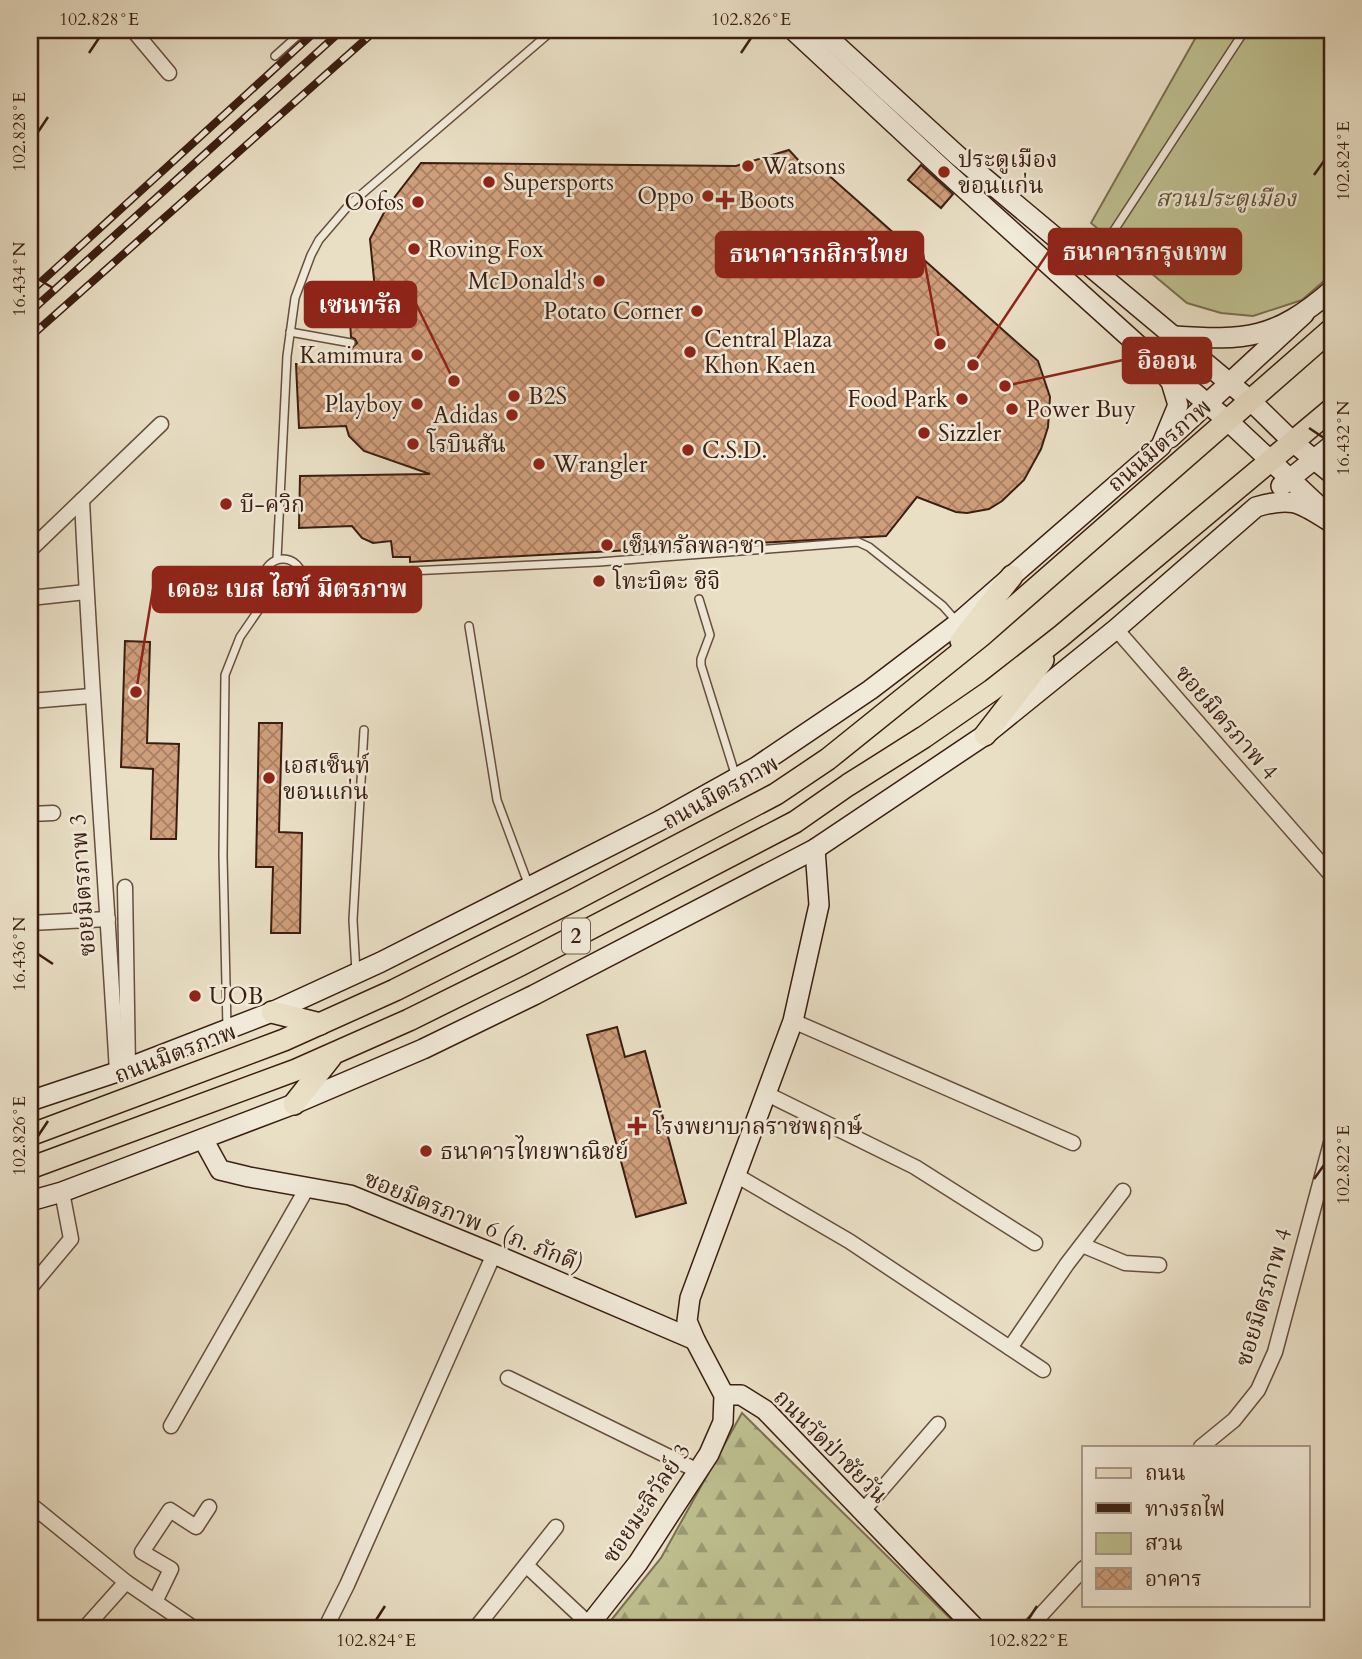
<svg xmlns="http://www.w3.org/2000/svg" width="1362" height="1659" font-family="Cardo,'Noto Serif Thai',serif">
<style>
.green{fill:#bec090;stroke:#7c6f50;stroke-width:2}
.forest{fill:url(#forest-firs);stroke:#7c6f50;stroke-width:2}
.building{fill:url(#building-cross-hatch);stroke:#3b1e11;stroke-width:2}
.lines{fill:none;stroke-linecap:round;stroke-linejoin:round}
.lane-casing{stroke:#664e3e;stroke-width:10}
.street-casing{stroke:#664e3e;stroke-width:17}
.secondary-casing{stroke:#3b1e11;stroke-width:22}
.primary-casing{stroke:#3b1e11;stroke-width:24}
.lane{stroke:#f1ead9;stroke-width:7}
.street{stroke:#f1ead9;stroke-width:14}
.secondary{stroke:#f1ead9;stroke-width:19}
.primary{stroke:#e9dfc5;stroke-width:21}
.rail-casing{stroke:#3b1e11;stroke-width:8}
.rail{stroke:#f1ead9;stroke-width:5;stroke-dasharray:16;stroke-linecap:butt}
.ticks{fill:none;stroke:#3b1e11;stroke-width:2.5}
.poi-dot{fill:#8f2418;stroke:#f1ead9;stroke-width:2.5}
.labels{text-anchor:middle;stroke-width:5;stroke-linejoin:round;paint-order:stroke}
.shield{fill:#f1ead9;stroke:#725b4d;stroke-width:2}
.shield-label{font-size:21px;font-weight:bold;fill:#3b1e11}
.poi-label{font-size:23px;fill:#3b1e11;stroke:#f1ead9;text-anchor:start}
.park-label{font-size:23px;font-style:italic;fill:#624f37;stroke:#f1ead9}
.street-label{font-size:23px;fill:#3b1e11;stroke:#f1ead9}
.leader{fill:none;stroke:#8f2418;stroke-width:2.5}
.callout-dot{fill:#8f2418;stroke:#f1ead9;stroke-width:2.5}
.callout{fill:#8f2418;stroke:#8f2418;stroke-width:2.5}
.callout-label{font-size:24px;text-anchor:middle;font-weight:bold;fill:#fff}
.neatline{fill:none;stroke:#3b1e11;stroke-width:2.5}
.ticks-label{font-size:18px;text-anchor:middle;fill:#3b1e11}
</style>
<defs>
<pattern id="forest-firs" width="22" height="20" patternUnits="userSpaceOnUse" patternTransform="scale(1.75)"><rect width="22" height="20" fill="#bec090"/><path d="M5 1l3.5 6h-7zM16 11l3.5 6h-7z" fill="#9c9b74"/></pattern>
<pattern id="building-cross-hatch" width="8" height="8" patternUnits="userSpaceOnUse" patternTransform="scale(1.75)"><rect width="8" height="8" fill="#cf9e7a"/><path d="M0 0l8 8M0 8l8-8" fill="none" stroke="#a98063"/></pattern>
</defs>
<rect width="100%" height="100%" fill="#e9dfc5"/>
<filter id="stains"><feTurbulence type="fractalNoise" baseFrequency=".00286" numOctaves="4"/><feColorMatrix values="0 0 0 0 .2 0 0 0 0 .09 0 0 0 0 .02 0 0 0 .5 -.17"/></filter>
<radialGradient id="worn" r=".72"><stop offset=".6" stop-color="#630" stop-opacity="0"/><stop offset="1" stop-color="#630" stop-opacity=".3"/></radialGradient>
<!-- green -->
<polygon class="green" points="1200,30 1332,30 1332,274 1302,300 1253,316 1221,313 1187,303 1091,223"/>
<!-- forest -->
<polygon class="forest" points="742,1413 961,1629 604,1629 661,1558"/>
<!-- building -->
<g class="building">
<polygon points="789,150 811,174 825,172 1038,361 1050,397 1048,427 1041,449 1024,480 1002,501 989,509 967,513 956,512 917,497 886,536 410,562 410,557 393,557 391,541 373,543 362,538 352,526 299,528 300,476 430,474 364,451 349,436 346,426 299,428 296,364 351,364 351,349 357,343 355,339 351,337 350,321 378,320 370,239 387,207 421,163 736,166"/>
<polygon points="921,165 953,194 941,208 908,180"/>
<polygon points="125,641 150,642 147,743 179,744 176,839 151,839 153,769 121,767"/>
<polygon points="259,723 282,723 279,832 302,833 300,933 271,933 273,867 256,867"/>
<polygon points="617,1027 625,1057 645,1051 686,1203 636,1217 587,1035"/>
</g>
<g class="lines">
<defs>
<g id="lane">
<polyline points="275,56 304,30"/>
<polyline points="1092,264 1243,33 1242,30"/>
<polyline points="290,332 351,343"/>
<circle cx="283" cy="578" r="19"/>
<polyline points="277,559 287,356 295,298 311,255 319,240 349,205 553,30"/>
<polyline points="303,576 599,562 858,542 869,547 943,606 958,623"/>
<polyline points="699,599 710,635 701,659 701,665 736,777"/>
<polyline points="469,626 497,800 529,886"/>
<polyline points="356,972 353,920 364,730"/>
<polyline points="227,1027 223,856 225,675 240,637 271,592"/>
</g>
<g id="street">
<polyline points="133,30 169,73"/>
<path d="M 82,500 C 91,691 106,881 117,1072"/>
<polyline points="30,550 161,424"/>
<polyline points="30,598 86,592"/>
<polyline points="1116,629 1332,876"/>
<polyline points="30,701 91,696"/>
<polyline points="30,814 53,813"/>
<polyline points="125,887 128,1067"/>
<polyline points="30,923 108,919"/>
<polyline points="793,1021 1073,1143"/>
<polyline points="765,1093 915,1167 1035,1243"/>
<polyline points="734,1174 849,1241 1043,1370"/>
<polyline points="1082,1245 1125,1263 1159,1265"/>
<polyline points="30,1288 71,1239 62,1192"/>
<polyline points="1010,1348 1067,1264 1123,1191"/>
<polyline points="508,1378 698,1471"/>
<polyline points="171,1426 307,1188"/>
<polyline points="1201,1447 1234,1420 1258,1390 1275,1352 1332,1139"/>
<polyline points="30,1504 126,1582 195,1629"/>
<polyline points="862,1512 938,1424"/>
<polyline points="527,1566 590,1625"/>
<polyline points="155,1602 171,1569 142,1552 170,1510 196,1527 209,1507"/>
<polyline points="84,1629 126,1582"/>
<polyline points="325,1629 347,1585 494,1254"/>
<polyline points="475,1629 556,1527"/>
<polyline points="1028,1629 1084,1568"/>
</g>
<g id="secondary">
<polyline points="793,30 945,171 1149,355 1227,420 1321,508"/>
<polyline points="820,30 958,156 1251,401 1294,443 1332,474"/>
<path d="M 1174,336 C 1246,341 1275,339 1332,290"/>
<polyline points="1170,438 1304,314"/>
<polyline points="1281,486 1332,445"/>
<polyline points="30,1101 117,1072 272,1012 381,962 659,821 756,767 870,690 958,623 1161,446 1178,405 1171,382 1149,355"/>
<polyline points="203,1139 220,1170 249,1177 350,1195 494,1254 695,1340"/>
<path d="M 30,1201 L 62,1192 L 294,1104 L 423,1049 L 534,995 L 815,849 L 985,735 L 1116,629 L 1256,507 C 1294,496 1300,503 1332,523"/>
<polyline points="724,1395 741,1395 765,1410 976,1629"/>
<polyline points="586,1629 638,1563 709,1454 723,1422 724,1395 695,1340 687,1321 690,1298 793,1021 819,905 815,849"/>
</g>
<g id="primary">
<polyline points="961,641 1012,576"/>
<polyline points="985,735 1043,660"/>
<polyline points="272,1012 320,1024"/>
<polyline points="294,1104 331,1057"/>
<polyline points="30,1135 284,1040 395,990 574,900 776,794 828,759 981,636 1332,329"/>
<polyline points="30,1168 296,1070 409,1020 520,965 795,822 848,785 924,737 992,690 1061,636 1332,409"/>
</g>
</defs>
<!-- lane casing -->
<use href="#lane" class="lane-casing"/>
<!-- street casing -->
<use href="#street" class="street-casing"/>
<!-- secondary casing -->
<use href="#secondary" class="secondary-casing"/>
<!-- primary casing -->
<use href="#primary" class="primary-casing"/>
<!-- lane -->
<use href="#lane" class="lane"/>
<!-- street -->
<use href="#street" class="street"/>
<!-- secondary -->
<use href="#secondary" class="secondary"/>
<!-- primary -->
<use href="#primary" class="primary"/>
<defs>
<g id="rail">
<polyline points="30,292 317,30"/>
<polyline points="30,312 342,30"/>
<polyline points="30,337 376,30"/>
</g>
</defs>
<!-- rail casing -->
<use href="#rail" class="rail-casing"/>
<!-- rail -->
<use href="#rail" class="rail"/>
</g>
<!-- ticks -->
<path class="ticks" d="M 89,53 L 99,38M 741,53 L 751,38M 38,132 L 48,117M 1314,175 L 1324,161M 38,279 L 53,288M 1309,428 L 1324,438M 38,954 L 53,964M 38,1136 L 48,1121M 1314,1179 L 1324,1165M 376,1620 L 385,1606M 1028,1620 L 1037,1606"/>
<!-- markers -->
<g class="poi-dot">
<circle cx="748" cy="166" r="7"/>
<circle cx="944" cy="172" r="7"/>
<circle cx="489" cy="182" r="7"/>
<circle cx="708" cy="196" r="7"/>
<path d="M721.5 189.5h7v7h7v7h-7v7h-7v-7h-7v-7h7z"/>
<circle cx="418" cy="202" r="7"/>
<circle cx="414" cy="249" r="7"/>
<circle cx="599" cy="281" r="7"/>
<circle cx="697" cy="311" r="7"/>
<circle cx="690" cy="352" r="7"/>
<circle cx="417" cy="355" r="7"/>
<circle cx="514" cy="396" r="7"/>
<circle cx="962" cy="399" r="7"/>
<circle cx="417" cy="404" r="7"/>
<circle cx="1012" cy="409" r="7"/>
<circle cx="512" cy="415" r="7"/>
<circle cx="924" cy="433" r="7"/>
<circle cx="413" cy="444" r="7"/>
<circle cx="688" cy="450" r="7"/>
<circle cx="539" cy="464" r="7"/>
<circle cx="226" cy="504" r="7"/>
<circle cx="607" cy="545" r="7"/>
<circle cx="599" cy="581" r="7"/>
<circle cx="269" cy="778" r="7"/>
<circle cx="195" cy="996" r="7"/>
<path d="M633.5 1115.5h7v7h7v7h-7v7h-7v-7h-7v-7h7z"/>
<circle cx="426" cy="1151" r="7"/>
</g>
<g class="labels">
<!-- shield labels -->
<rect class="shield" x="562" y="918.5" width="28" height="35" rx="5"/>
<g class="shield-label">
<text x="576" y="943">2</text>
</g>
<!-- poi labels -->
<g class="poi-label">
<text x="958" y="167">ประตูเมือง<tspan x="958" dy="26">ขอนแก่น</tspan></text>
<text x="762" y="174">Watsons</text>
<text x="503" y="190">Supersports</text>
<text x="694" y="204" text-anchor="end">Oppo</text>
<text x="739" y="208">Boots</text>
<text x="404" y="210" text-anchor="end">Oofos</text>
<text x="428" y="257">Roving Fox</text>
<text x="585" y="289" text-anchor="end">McDonald's</text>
<text x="683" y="319" text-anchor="end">Potato Corner</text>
<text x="704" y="347">Central Plaza<tspan x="704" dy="26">Khon Kaen</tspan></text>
<text x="403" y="363" text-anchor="end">Kamimura</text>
<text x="528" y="404">B2S</text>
<text x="948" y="407" text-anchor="end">Food Park</text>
<text x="403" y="412" text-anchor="end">Playboy</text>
<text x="1026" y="417">Power Buy</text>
<text x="498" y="423" text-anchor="end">Adidas</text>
<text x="938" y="441">Sizzler</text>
<text x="427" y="452">โรบินสัน</text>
<text x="702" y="458">C.S.D.</text>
<text x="553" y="472">Wrangler</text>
<text x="240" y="512">บี-ควิก</text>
<text x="621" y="553">เซ็นทรัลพลาซา</text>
<text x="613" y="589">โทะบิตะ ชิจิ</text>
<text x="283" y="773">เอสเซ็นท์<tspan x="283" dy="26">ขอนแก่น</tspan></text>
<text x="209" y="1004">UOB</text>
<text x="653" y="1134">โรงพยาบาลราชพฤกษ์</text>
<text x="440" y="1159">ธนาคารไทยพาณิชย์</text>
</g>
<!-- park labels -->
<g class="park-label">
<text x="1226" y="206">สวนประตูเมือง</text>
</g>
<!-- street labels -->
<g class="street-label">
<text transform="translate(1159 445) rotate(-41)" y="8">ถนนมิตรภาพ</text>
<text transform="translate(1227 722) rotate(49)" y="8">ซอยมิตรภาพ 4</text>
<text transform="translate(720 792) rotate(-29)" y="8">ถนนมิตรภาพ</text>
<text transform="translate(82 885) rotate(-94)" y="8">ซอยมิตรภาพ 3</text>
<text transform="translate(175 1053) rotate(-21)" y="8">ถนนมิตรภาพ</text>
<text transform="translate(474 1221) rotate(22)" y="8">ซอยมิตรภาพ 6 (ภ. ภักดี)</text>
<text transform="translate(1263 1297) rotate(-73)" y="8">ซอยมิตรภาพ 4</text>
<text transform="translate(831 1446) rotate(45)" y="8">ถนนวัดป่าชัยวัน</text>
<text transform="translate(646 1503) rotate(-56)" y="8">ซอยมะลิวัลย์ 3</text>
</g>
</g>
<!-- callouts -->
<path class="leader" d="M973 365L1049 251M940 344L923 254M454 381L416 304M1005 386L1123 360M136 692L153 589"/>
<g class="callout-dot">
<circle cx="973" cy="365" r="7"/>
<circle cx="940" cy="344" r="7"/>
<circle cx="454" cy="381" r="7"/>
<circle cx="1005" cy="386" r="7"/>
<circle cx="136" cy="692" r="7"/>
</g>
<g class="callout">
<rect x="1049" y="229" width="192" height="45" rx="7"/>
<rect x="716" y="232" width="207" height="45" rx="7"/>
<rect x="305" y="282" width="111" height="45" rx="7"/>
<rect x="1123" y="338" width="88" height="45" rx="7"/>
<rect x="153" y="567" width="268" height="45" rx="7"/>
</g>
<g class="callout-label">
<text x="1145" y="260">ธนาคารกรุงเทพ</text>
<text x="819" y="262">ธนาคารกสิกรไทย</text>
<text x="360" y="313">เซนทรัล</text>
<text x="1167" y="369">อิออน</text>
<text x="287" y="597">เดอะ เบส ไฮท์ มิตรภาพ</text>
</g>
<!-- margin -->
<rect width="1362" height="1659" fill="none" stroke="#e9dfc5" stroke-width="77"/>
<!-- legend -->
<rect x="1082" y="1446" width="228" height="161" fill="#f1ead9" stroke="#a89889" stroke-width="2"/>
<rect x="1096" y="1468" width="35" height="10" fill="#e9dfc5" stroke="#a89889" stroke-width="2"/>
<text x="1145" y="1480" font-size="21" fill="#3b1e11">ถนน</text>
<rect x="1096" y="1503" width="35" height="10" fill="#3b1e11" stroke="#a89889" stroke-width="2"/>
<text x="1145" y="1516" font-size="21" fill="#3b1e11">ทางรถไฟ</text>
<rect x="1096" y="1533" width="35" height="21" fill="#bec090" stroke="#a89889" stroke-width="2"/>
<text x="1145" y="1550" font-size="21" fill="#3b1e11">สวน</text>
<rect x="1096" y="1568" width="35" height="21" fill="url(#building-cross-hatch)" stroke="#a89889" stroke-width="2"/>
<text x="1145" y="1586" font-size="21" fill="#3b1e11">อาคาร</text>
<rect x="38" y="38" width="1286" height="1582" class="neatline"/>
<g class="ticks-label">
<text x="99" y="25">102.828°E</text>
<text x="751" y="25">102.826°E</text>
<text transform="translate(19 132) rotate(-90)" y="6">102.828°E</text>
<text transform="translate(1343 161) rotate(-90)" y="6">102.824°E</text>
<text transform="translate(19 279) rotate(-90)" y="6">16.434°N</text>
<text transform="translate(1343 438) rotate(-90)" y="6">16.432°N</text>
<text transform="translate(19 954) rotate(-90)" y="6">16.436°N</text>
<text transform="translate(19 1136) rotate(-90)" y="6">102.826°E</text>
<text transform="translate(1343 1165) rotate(-90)" y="6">102.822°E</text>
<text x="376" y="1646">102.824°E</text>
<text x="1028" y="1646">102.822°E</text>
</g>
<rect width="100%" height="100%" filter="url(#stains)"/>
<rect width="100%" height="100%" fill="url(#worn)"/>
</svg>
